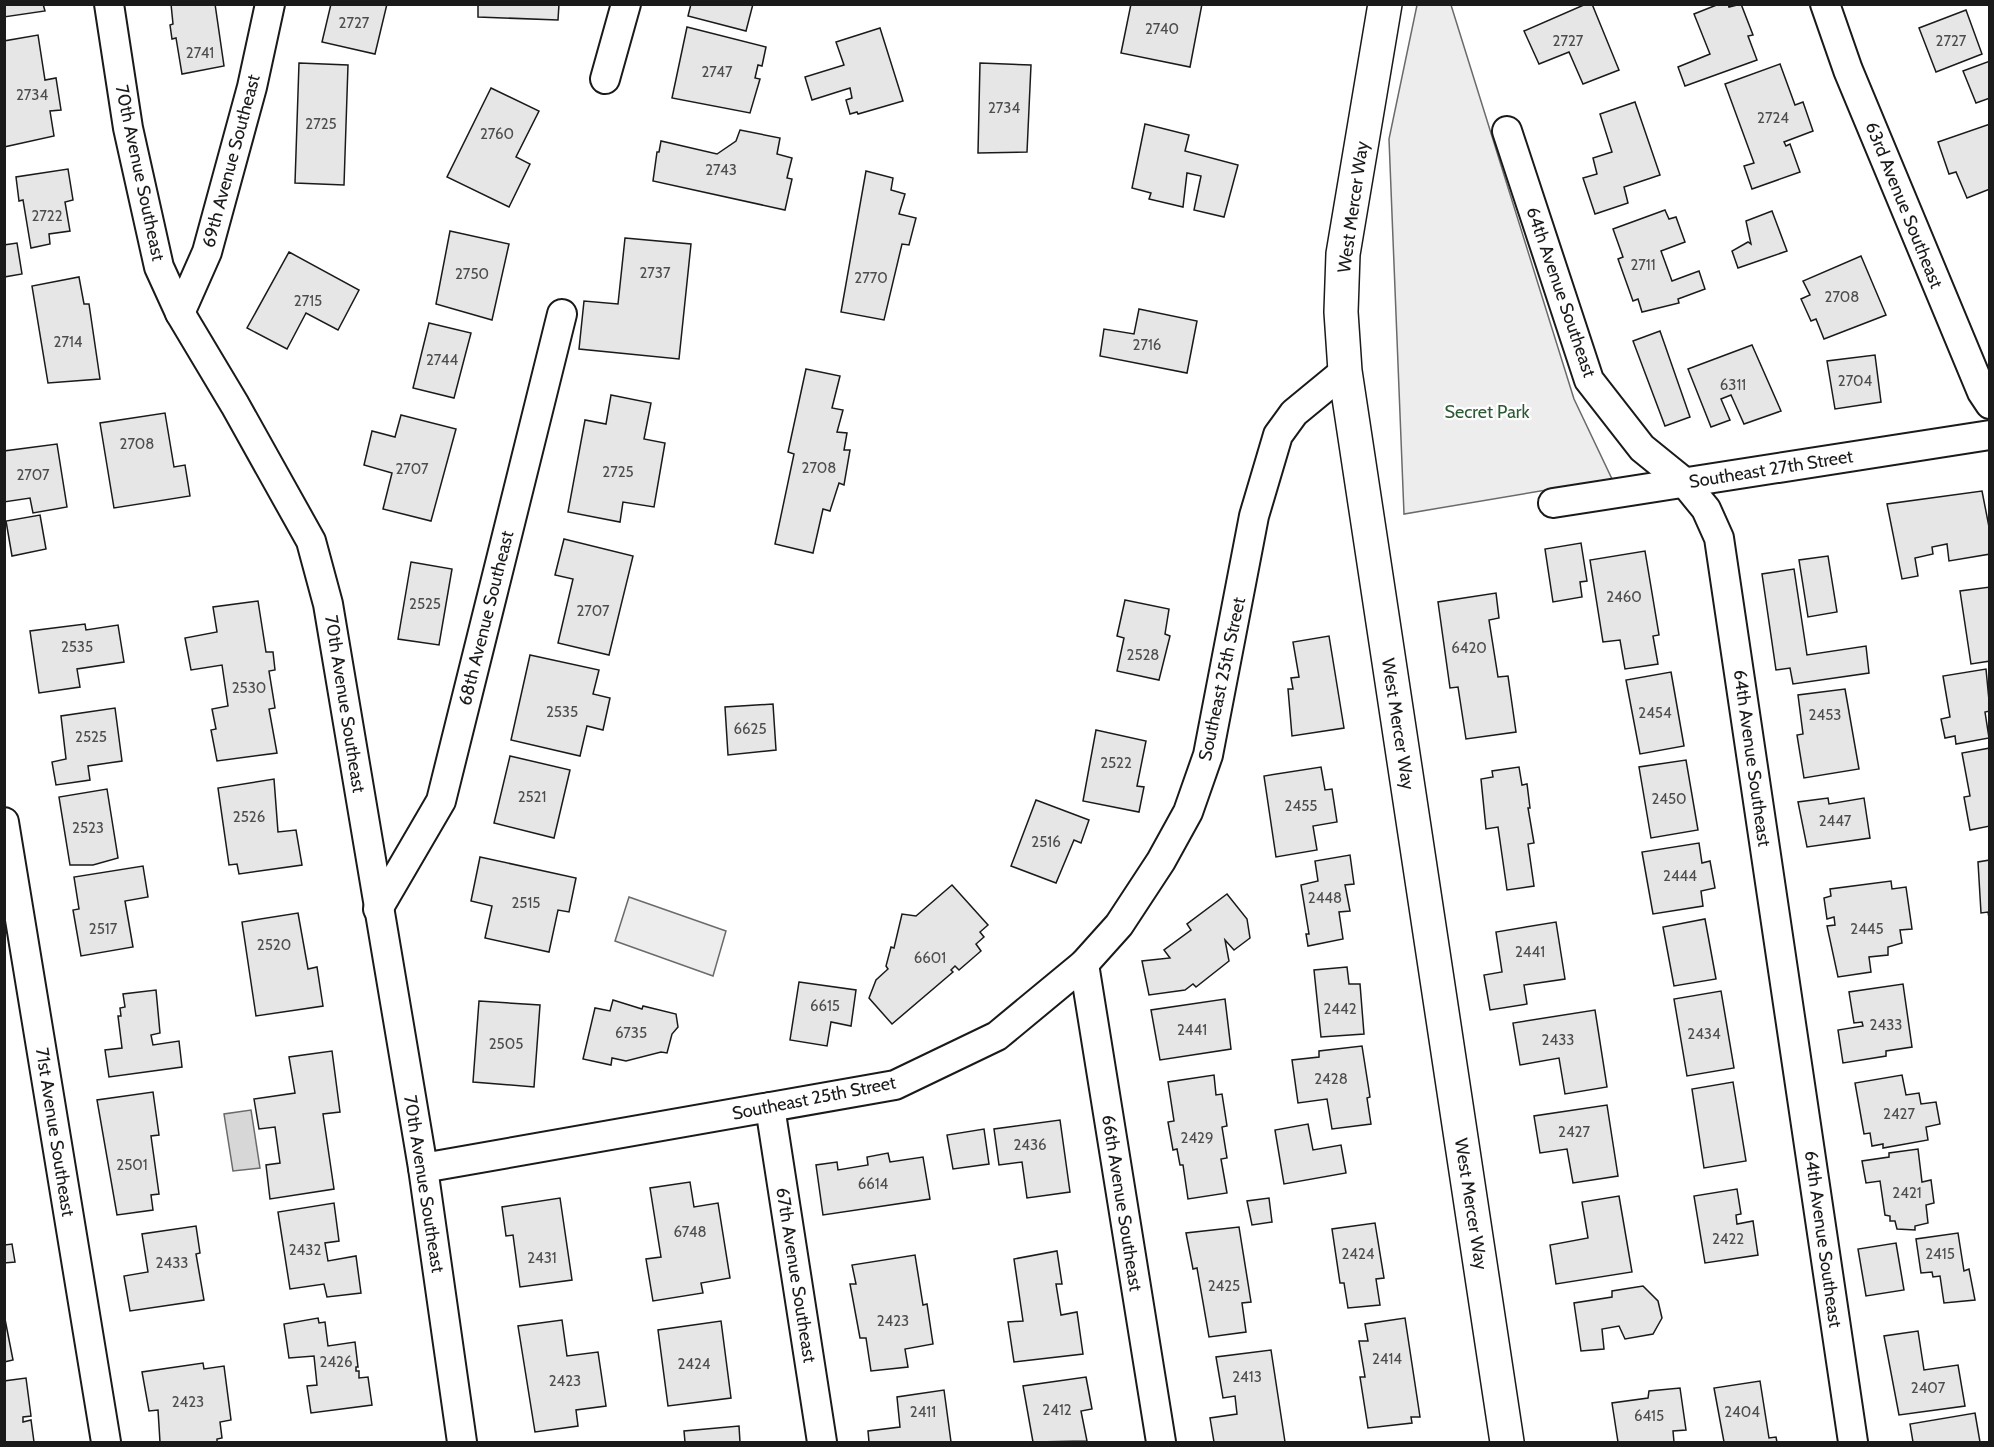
<svg xmlns="http://www.w3.org/2000/svg" width="1994" height="1447" font-family="Cabin,sans-serif">
<style>
.built{fill:#ededed;stroke:#6a6a6a;stroke-width:1.5}
.water{fill:#d7d7d7;stroke:#6a6a6a;stroke-width:1.5}
.building{fill:#e6e6e6;stroke:#1a1a1a;stroke-width:1.5}
.lines{fill:none;stroke-linecap:round;stroke-linejoin:round}
.street-casing{stroke:#1a1a1a;stroke-width:32}
.secondary-casing{stroke:#1a1a1a;stroke-width:36}
.street{stroke:#fff;stroke-width:28}
.secondary{stroke:#fff;stroke-width:33}
.labels{text-anchor:middle;stroke-width:4.5;stroke-linejoin:round;paint-order:stroke}
.number-label{font-size:15px;fill:#4d4d4d}
.street-label{font-size:18px;fill:#1a1a1a;stroke:#fff}
.park-label{font-size:18px;fill:#2b5a34;stroke:#fff}
</style>
<rect width="100%" height="100%" fill="#fff"/>
<!-- built -->
<g class="built">
<polygon points="1417,5 1451,5 1574,399 1612,479 1404,514 1389,139"/>
<polygon points="629,897 726,931 713,976 615,941"/>
</g>
<!-- water -->
<polygon class="water" points="251,1110 260,1168 233,1171 224,1114"/>
<!-- building -->
<g class="building">
<polygon points="4,4 43,4 45,11 4,17"/>
<polygon points="171,4 215,4 224,66 182,74 176,38 172,39 170,25 173,24"/>
<polygon points="331,4 387,4 375,54 322,42"/>
<polygon points="478,4 559,4 558,20 478,17"/>
<polygon points="691,4 753,4 746,31 688,16"/>
<polygon points="1131,4 1202,4 1190,67 1121,53"/>
<polygon points="1586,4 1592,4 1619,70 1583,84 1569,52 1539,64 1524,31"/>
<polygon points="1719,4 1728,4 1729,7 1741,4 1753,35 1748,36 1757,60 1685,86 1678,67 1710,54 1694,14"/>
<polygon points="1966,10 1982,54 1936,72 1919,28"/>
<polygon points="687,27 766,47 762,66 758,65 755,78 760,79 750,113 672,98"/>
<polygon points="880,28 903,101 858,114 857,112 850,114 846,100 852,98 850,88 812,100 805,77 844,65 836,42"/>
<polygon points="38,35 45,80 56,78 61,110 50,111 54,136 4,147 4,41"/>
<polygon points="1990,61 1990,98 1976,103 1963,71"/>
<polygon points="299,63 348,65 344,185 295,183"/>
<polygon points="980,63 1031,65 1027,152 978,153"/>
<polygon points="1780,64 1795,105 1803,102 1813,131 1784,142 1786,146 1790,144 1800,172 1752,189 1744,166 1754,163 1725,84"/>
<polygon points="491,88 539,111 516,157 530,164 509,207 447,177"/>
<polygon points="1635,102 1660,175 1624,187 1628,203 1595,214 1583,178 1597,174 1593,158 1612,152 1600,114"/>
<polygon points="1145,124 1189,135 1185,151 1238,165 1224,217 1194,210 1201,176 1187,173 1183,207 1149,199 1151,193 1132,188"/>
<polygon points="1990,124 1990,189 1967,198 1956,172 1949,174 1938,142"/>
<polygon points="740,130 780,138 777,154 792,158 787,178 792,179 785,210 653,181 657,152 659,152 661,141 717,154 736,141"/>
<polygon points="68,169 73,200 65,202 70,231 49,234 50,244 31,248 23,200 19,201 16,177"/>
<polygon points="866,171 893,178 891,190 905,194 899,214 916,218 909,245 902,244 884,320 841,312"/>
<polygon points="1665,210 1669,219 1676,217 1685,242 1661,251 1672,281 1699,271 1705,289 1678,299 1679,303 1642,312 1638,299 1633,301 1618,259 1623,257 1613,229"/>
<polygon points="1772,211 1787,251 1738,268 1732,251 1748,242 1751,244 1746,221"/>
<polygon points="450,231 509,244 492,320 436,304"/>
<polygon points="625,238 691,244 679,359 579,349 584,301 618,304"/>
<polygon points="17,243 22,274 4,277 4,245"/>
<polygon points="289,252 359,290 338,330 306,313 287,349 247,328"/>
<polygon points="1861,256 1886,315 1824,339 1816,319 1811,321 1801,299 1810,295 1803,281"/>
<polygon points="79,277 84,304 89,304 100,379 48,383 32,286"/>
<polygon points="1139,309 1197,321 1187,373 1100,356 1104,329 1134,334"/>
<polygon points="429,323 471,333 454,398 413,388"/>
<polygon points="1660,331 1690,417 1665,426 1633,341"/>
<polygon points="1752,345 1781,411 1744,424 1731,395 1721,399 1730,420 1711,427 1688,369"/>
<polygon points="1875,355 1881,402 1835,409 1827,361"/>
<polygon points="806,369 840,376 832,408 843,410 837,432 847,433 844,450 850,450 844,485 839,483 830,511 823,509 813,553 775,544 794,454 788,452"/>
<polygon points="611,395 651,403 644,439 665,443 654,507 623,502 620,522 568,512 585,420 606,424"/>
<polygon points="165,413 174,467 185,465 190,496 114,508 100,423"/>
<polygon points="401,415 456,429 431,521 383,509 392,473 364,465 372,431 395,437"/>
<polygon points="57,444 67,507 33,513 30,498 4,502 4,451"/>
<polygon points="1982,491 1990,532 1990,554 1949,561 1947,544 1932,547 1933,554 1915,558 1918,576 1902,579 1887,504"/>
<polygon points="40,515 46,549 12,556 6,521"/>
<polygon points="564,539 633,556 609,655 558,643 573,579 555,575"/>
<polygon points="1581,543 1587,581 1580,582 1582,597 1553,602 1545,549"/>
<polygon points="1645,551 1659,635 1653,636 1658,664 1625,669 1620,640 1603,642 1590,560"/>
<polygon points="1828,556 1837,612 1808,617 1799,560"/>
<polygon points="411,562 452,569 439,645 398,639"/>
<polygon points="1794,569 1807,655 1866,646 1869,673 1793,684 1790,668 1776,670 1762,574"/>
<polygon points="1990,587 1990,661 1971,664 1960,591"/>
<polygon points="1496,593 1499,618 1489,620 1498,677 1508,676 1516,732 1466,739 1458,687 1450,688 1438,602"/>
<polygon points="1125,600 1169,609 1165,634 1170,636 1159,680 1117,671 1124,638 1117,636"/>
<polygon points="258,601 266,652 273,652 275,670 269,671 275,708 269,709 277,753 217,761 211,730 216,729 212,709 228,706 222,665 191,670 185,638 217,632 213,607"/>
<polygon points="85,624 86,630 118,625 124,662 77,669 80,687 39,693 30,631"/>
<polygon points="1329,636 1344,728 1292,736 1288,689 1293,689 1291,678 1299,677 1293,642"/>
<polygon points="530,655 599,670 593,694 610,698 603,730 587,726 580,756 511,740"/>
<polygon points="1986,669 1990,711 1985,712 1989,738 1956,744 1955,736 1945,738 1941,719 1950,717 1943,676"/>
<polygon points="1671,672 1684,746 1640,754 1626,680"/>
<polygon points="1845,689 1859,769 1804,778 1797,735 1803,734 1798,695"/>
<polygon points="773,704 776,750 728,755 725,707"/>
<polygon points="115,708 122,761 88,766 90,780 56,785 52,762 66,759 61,716"/>
<polygon points="1096,730 1146,741 1137,786 1144,787 1139,812 1083,801"/>
<polygon points="1990,748 1990,826 1970,830 1964,797 1970,796 1962,753"/>
<polygon points="510,756 570,770 554,838 494,823"/>
<polygon points="1686,760 1698,830 1651,838 1639,767"/>
<polygon points="1321,767 1325,790 1332,789 1337,822 1313,826 1317,850 1276,857 1264,776"/>
<polygon points="1519,767 1522,785 1527,784 1530,808 1528,808 1534,843 1528,844 1534,886 1507,890 1498,827 1486,829 1481,779 1493,777 1492,771"/>
<polygon points="274,779 278,832 296,830 302,865 239,874 237,864 229,865 218,788"/>
<polygon points="107,789 118,858 93,865 70,865 59,797"/>
<polygon points="1828,798 1829,804 1864,798 1870,838 1807,847 1798,802"/>
<polygon points="1036,800 1089,820 1081,843 1074,840 1056,883 1011,866"/>
<polygon points="1699,843 1702,863 1710,861 1715,888 1701,891 1703,906 1653,914 1642,852"/>
<polygon points="1350,855 1354,884 1345,885 1350,911 1339,912 1343,939 1308,946 1306,934 1309,934 1301,885 1318,881 1315,861"/>
<polygon points="480,857 576,878 569,912 558,910 549,952 485,938 492,906 471,901"/>
<polygon points="1990,860 1990,924 1988,912 1981,913 1978,862"/>
<polygon points="143,866 148,897 125,901 133,947 81,956 73,910 79,909 74,877"/>
<polygon points="1891,881 1892,889 1906,887 1912,929 1900,930 1902,943 1888,947 1888,955 1869,957 1871,972 1838,977 1827,926 1835,925 1834,917 1827,919 1824,898 1831,896 1830,889"/>
<polygon points="952,885 988,925 980,932 984,937 976,944 981,951 959,970 955,966 951,970 953,972 892,1024 869,998 876,980 888,969 886,966 891,947 894,948 902,914 916,916"/>
<polygon points="1227,894 1247,919 1250,938 1234,950 1225,940 1229,961 1196,987 1193,984 1185,990 1149,995 1142,961 1170,958 1164,950 1191,930 1187,924"/>
<polygon points="298,913 308,969 317,967 323,1006 256,1016 242,922"/>
<polygon points="1705,919 1716,979 1674,986 1663,927"/>
<polygon points="1556,922 1565,979 1524,985 1527,1004 1490,1010 1484,975 1502,972 1496,932"/>
<polygon points="1347,967 1349,984 1360,984 1364,1034 1321,1037 1314,970"/>
<polygon points="799,982 856,990 851,1026 831,1022 827,1046 790,1040"/>
<polygon points="1903,984 1912,1047 1886,1051 1886,1056 1843,1063 1838,1030 1863,1026 1862,1022 1854,1023 1849,992"/>
<polygon points="156,990 160,1033 151,1035 153,1045 179,1041 182,1067 109,1077 105,1050 122,1048 118,1016 121,1016 120,1008 125,1007 123,994"/>
<polygon points="1721,991 1734,1068 1687,1076 1674,999"/>
<polygon points="1225,999 1231,1049 1160,1060 1151,1010"/>
<polygon points="613,1000 642,1009 643,1006 676,1014 678,1027 672,1034 667,1053 661,1052 626,1061 612,1058 611,1065 583,1059 595,1008 610,1011"/>
<polygon points="479,1001 540,1005 534,1087 473,1082"/>
<polygon points="1595,1010 1607,1087 1565,1094 1559,1058 1520,1065 1513,1023"/>
<polygon points="1362,1046 1370,1097 1367,1098 1371,1124 1332,1129 1327,1099 1298,1103 1292,1060 1319,1057 1319,1051"/>
<polygon points="332,1051 340,1112 323,1114 334,1189 270,1199 266,1165 280,1163 275,1127 259,1129 254,1099 295,1093 289,1057"/>
<polygon points="1214,1075 1216,1095 1222,1094 1227,1126 1222,1127 1227,1158 1221,1159 1227,1193 1188,1199 1183,1165 1180,1165 1177,1149 1173,1150 1168,1122 1174,1121 1168,1082"/>
<polygon points="1902,1075 1906,1095 1919,1093 1921,1104 1936,1102 1940,1124 1926,1127 1928,1140 1883,1148 1883,1144 1872,1146 1870,1133 1864,1134 1855,1083"/>
<polygon points="1733,1082 1746,1161 1704,1168 1692,1089"/>
<polygon points="153,1092 159,1135 151,1136 159,1194 151,1195 153,1210 117,1215 97,1100"/>
<polygon points="1607,1105 1618,1176 1573,1183 1567,1149 1540,1153 1534,1116"/>
<polygon points="1060,1120 1070,1192 1027,1198 1022,1162 999,1165 994,1129"/>
<polygon points="1308,1124 1313,1150 1341,1145 1346,1173 1284,1184 1275,1130"/>
<polygon points="984,1129 989,1164 953,1169 947,1135"/>
<polygon points="1918,1149 1922,1182 1931,1180 1934,1203 1926,1205 1928,1223 1915,1226 1915,1230 1897,1229 1895,1221 1890,1221 1890,1216 1885,1215 1880,1181 1866,1183 1862,1161 1889,1157 1889,1153"/>
<polygon points="888,1153 890,1162 923,1157 930,1199 823,1215 816,1165 837,1162 838,1170 868,1165 867,1157"/>
<polygon points="690,1182 694,1207 718,1203 730,1278 701,1283 703,1293 653,1301 646,1259 661,1257 650,1188"/>
<polygon points="1737,1189 1741,1214 1736,1215 1737,1224 1753,1221 1758,1255 1705,1263 1694,1196"/>
<polygon points="1619,1196 1632,1272 1556,1284 1550,1245 1588,1238 1582,1202"/>
<polygon points="560,1198 572,1280 520,1287 513,1235 506,1236 502,1207"/>
<polygon points="1269,1198 1272,1222 1252,1225 1247,1201"/>
<polygon points="334,1203 339,1241 325,1243 328,1261 356,1256 361,1293 327,1297 324,1284 290,1289 278,1212"/>
<polygon points="1375,1223 1384,1278 1376,1279 1380,1305 1348,1308 1344,1283 1340,1283 1332,1229"/>
<polygon points="196,1226 200,1253 196,1254 204,1300 130,1311 124,1276 148,1272 142,1234"/>
<polygon points="1239,1227 1251,1302 1242,1303 1246,1332 1209,1337 1197,1268 1193,1269 1186,1233"/>
<polygon points="1958,1233 1964,1271 1969,1269 1975,1300 1944,1303 1940,1276 1933,1277 1932,1272 1921,1273 1916,1239"/>
<polygon points="4,1241 5,1245 12,1244 15,1262 4,1263"/>
<polygon points="1896,1243 1904,1290 1866,1296 1858,1249"/>
<polygon points="1057,1251 1062,1284 1056,1284 1061,1315 1077,1312 1083,1354 1014,1362 1008,1322 1023,1321 1014,1259"/>
<polygon points="915,1255 923,1305 927,1304 933,1344 905,1349 908,1367 871,1371 866,1338 860,1338 850,1284 856,1284 852,1265"/>
<polygon points="1643,1286 1658,1301 1662,1318 1653,1334 1625,1339 1619,1326 1602,1329 1604,1349 1581,1351 1574,1303 1612,1297 1612,1291"/>
<polygon points="4,1314 13,1360 4,1362"/>
<polygon points="318,1318 319,1323 325,1322 328,1346 355,1342 358,1367 356,1367 356,1371 359,1371 359,1378 368,1377 372,1405 311,1413 307,1386 317,1385 314,1356 289,1358 284,1324"/>
<polygon points="1405,1318 1420,1417 1411,1417 1412,1423 1368,1428 1360,1377 1365,1377 1359,1341 1368,1341 1365,1324"/>
<polygon points="562,1320 567,1356 598,1352 606,1406 576,1410 578,1426 535,1432 518,1326"/>
<polygon points="721,1321 731,1398 668,1406 658,1330"/>
<polygon points="1918,1331 1924,1370 1958,1365 1965,1406 1899,1415 1884,1336"/>
<polygon points="1271,1350 1285,1442 1214,1442 1210,1418 1237,1414 1235,1396 1223,1398 1216,1357"/>
<polygon points="203,1363 204,1369 224,1366 231,1420 220,1422 222,1438 217,1439 217,1442 160,1442 158,1410 149,1411 142,1372"/>
<polygon points="1086,1377 1092,1409 1081,1411 1087,1441 1033,1442 1023,1386"/>
<polygon points="26,1378 31,1416 23,1417 23,1422 31,1420 34,1442 4,1442 4,1381"/>
<polygon points="1760,1381 1769,1438 1776,1437 1777,1442 1724,1442 1714,1388"/>
<polygon points="1680,1388 1686,1430 1673,1431 1674,1442 1618,1442 1612,1403 1648,1398 1649,1391"/>
<polygon points="944,1390 951,1442 869,1442 868,1431 900,1427 897,1397"/>
<polygon points="1975,1413 1980,1442 1913,1442 1910,1424"/>
<polygon points="739,1426 740,1442 685,1442 684,1431"/>
</g>
<g class="lines">
<defs>
<g id="street">
<polyline points="109,4 128,128 159,267 180,313 235,405 311,541 328,604 423,1168 462,1442"/>
<polyline points="1825,4 1848,70 1982,392 1990,404"/>
<polyline points="605,79 626,4"/>
<polyline points="1507,131 1589,380 1642,448 1684,482 1706,509 1719,538 1853,1442"/>
<polyline points="180,313 207,252 252,87 270,4"/>
<polyline points="1553,503 1990,435"/>
<polyline points="4,822 106,1442"/>
<polyline points="378,909 441,801 562,314"/>
<polyline points="1084,964 1161,1442"/>
<polyline points="770,1107 822,1442"/>
<polyline points="423,1168 895,1085 997,1036 1084,964 1119,925 1161,861 1188,812 1208,755 1254,516 1278,435 1294,413 1345,371"/>
</g>
<polyline id="secondary" points="1385,4 1343,254 1341,312 1345,371 1507,1442"/>
</defs>
<!-- street casing -->
<use href="#street" class="street-casing"/>
<!-- secondary casing -->
<use href="#secondary" class="secondary-casing"/>
<!-- street -->
<use href="#street" class="street"/>
<!-- secondary -->
<use href="#secondary" class="secondary"/>
</g>
<g class="labels">
<!-- number labels -->
<g class="number-label">
<text x="354" y="28">2727</text>
<text x="1162" y="34">2740</text>
<text x="1568" y="46">2727</text>
<text x="1951" y="46">2727</text>
<text x="200" y="58">2741</text>
<text x="717" y="77">2747</text>
<text x="32" y="100">2734</text>
<text x="1004" y="113">2734</text>
<text x="1773" y="123">2724</text>
<text x="321" y="129">2725</text>
<text x="497" y="139">2760</text>
<text x="721" y="175">2743</text>
<text x="47" y="221">2722</text>
<text x="1643" y="270">2711</text>
<text x="655" y="278">2737</text>
<text x="472" y="279">2750</text>
<text x="871" y="283">2770</text>
<text x="1842" y="302">2708</text>
<text x="308" y="306">2715</text>
<text x="68" y="347">2714</text>
<text x="1147" y="350">2716</text>
<text x="442" y="365">2744</text>
<text x="1855" y="386">2704</text>
<text x="1733" y="390">6311</text>
<text x="137" y="449">2708</text>
<text x="819" y="473">2708</text>
<text x="412" y="474">2707</text>
<text x="618" y="477">2725</text>
<text x="33" y="480">2707</text>
<text x="1624" y="602">2460</text>
<text x="425" y="609">2525</text>
<text x="593" y="616">2707</text>
<text x="77" y="652">2535</text>
<text x="1469" y="653">6420</text>
<text x="1143" y="660">2528</text>
<text x="249" y="693">2530</text>
<text x="562" y="717">2535</text>
<text x="1655" y="718">2454</text>
<text x="1825" y="720">2453</text>
<text x="750" y="734">6625</text>
<text x="91" y="742">2525</text>
<text x="1116" y="768">2522</text>
<text x="532" y="802">2521</text>
<text x="1669" y="804">2450</text>
<text x="1301" y="811">2455</text>
<text x="249" y="822">2526</text>
<text x="1835" y="826">2447</text>
<text x="88" y="833">2523</text>
<text x="1046" y="847">2516</text>
<text x="1680" y="881">2444</text>
<text x="1325" y="903">2448</text>
<text x="526" y="908">2515</text>
<text x="103" y="934">2517</text>
<text x="1867" y="934">2445</text>
<text x="274" y="950">2520</text>
<text x="1530" y="957">2441</text>
<text x="930" y="963">6601</text>
<text x="825" y="1011">6615</text>
<text x="1340" y="1014">2442</text>
<text x="1886" y="1030">2433</text>
<text x="1192" y="1035">2441</text>
<text x="631" y="1038">6735</text>
<text x="1704" y="1039">2434</text>
<text x="1558" y="1045">2433</text>
<text x="506" y="1049">2505</text>
<text x="1331" y="1084">2428</text>
<text x="1899" y="1119">2427</text>
<text x="1574" y="1137">2427</text>
<text x="1197" y="1143">2429</text>
<text x="1030" y="1150">2436</text>
<text x="132" y="1170">2501</text>
<text x="873" y="1189">6614</text>
<text x="1907" y="1198">2421</text>
<text x="690" y="1237">6748</text>
<text x="1728" y="1244">2422</text>
<text x="305" y="1255">2432</text>
<text x="1358" y="1259">2424</text>
<text x="1940" y="1259">2415</text>
<text x="542" y="1263">2431</text>
<text x="172" y="1268">2433</text>
<text x="1224" y="1291">2425</text>
<text x="893" y="1326">2423</text>
<text x="1387" y="1364">2414</text>
<text x="336" y="1367">2426</text>
<text x="694" y="1369">2424</text>
<text x="1247" y="1382">2413</text>
<text x="565" y="1386">2423</text>
<text x="1928" y="1393">2407</text>
<text x="188" y="1407">2423</text>
<text x="1057" y="1415">2412</text>
<text x="923" y="1417">2411</text>
<text x="1742" y="1417">2404</text>
<text x="1649" y="1421">6415</text>
</g>
<!-- street labels -->
<g class="street-label">
<text transform="translate(231 161) rotate(-75)" y="6">69th Avenue Southeast</text>
<text transform="translate(140 173) rotate(78)" y="6">70th Avenue Southeast</text>
<text transform="translate(1904 205) rotate(68)" y="6">63rd Avenue Southeast</text>
<text transform="translate(1353 207) rotate(-82)" y="6">West Mercer Way</text>
<text transform="translate(1561 292) rotate(71)" y="6">64th Avenue Southeast</text>
<text transform="translate(1771 469) rotate(-9)" y="6">Southeast 27th Street</text>
<text transform="translate(486 618) rotate(-76)" y="6">68th Avenue Southeast</text>
<text transform="translate(1222 679) rotate(-78)" y="6">Southeast 25th Street</text>
<text transform="translate(345 704) rotate(81)" y="6">70th Avenue Southeast</text>
<text transform="translate(1398 724) rotate(81)" y="6">West Mercer Way</text>
<text transform="translate(1752 758) rotate(82)" y="6">64th Avenue Southeast</text>
<text transform="translate(814 1098) rotate(-11)" y="6">Southeast 25th Street</text>
<text transform="translate(55 1132) rotate(81)" y="6">71st Avenue Southeast</text>
<text transform="translate(424 1184) rotate(81)" y="6">70th Avenue Southeast</text>
<text transform="translate(1122 1203) rotate(81)" y="6">66th Avenue Southeast</text>
<text transform="translate(1471 1204) rotate(81)" y="6">West Mercer Way</text>
<text transform="translate(1823 1239) rotate(82)" y="6">64th Avenue Southeast</text>
<text transform="translate(796 1275) rotate(81)" y="6">67th Avenue Southeast</text>
</g>
<!-- park labels -->
<g class="park-label">
<text x="1487" y="418">Secret Park</text>
</g>
</g>
<!-- border -->
<rect width="1994" height="1447" fill="none" stroke="#1a1a1a" stroke-width="12"/>
</svg>
